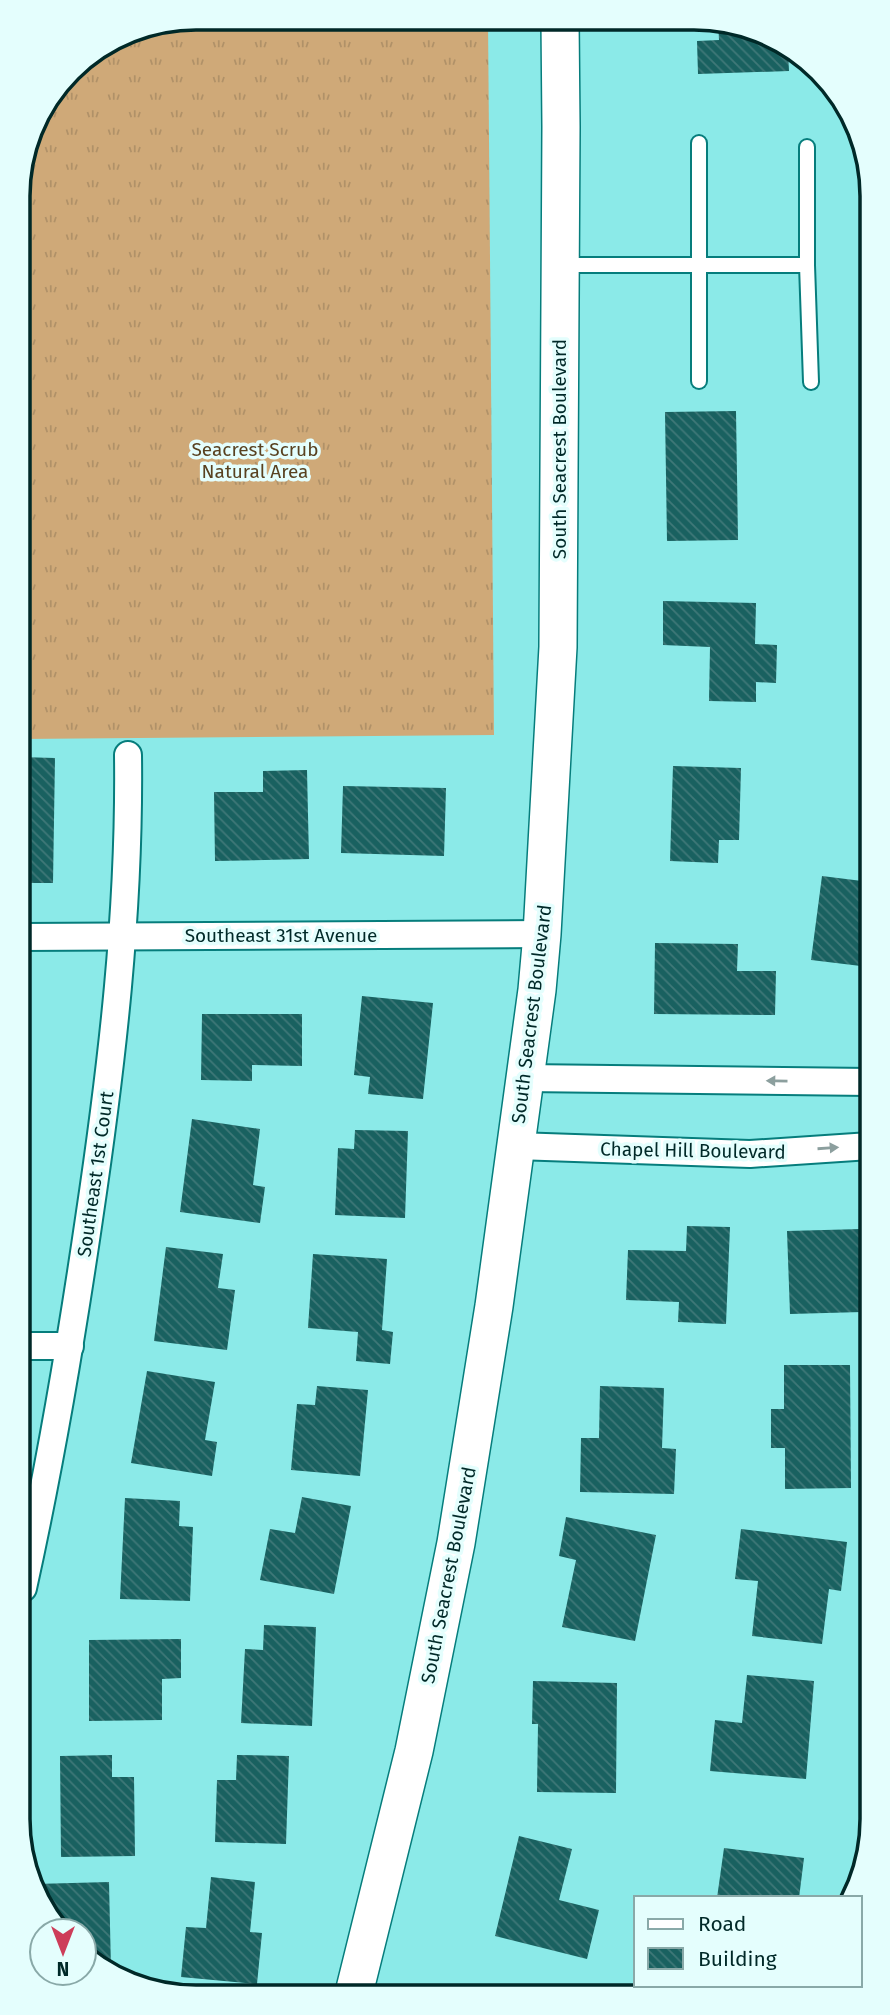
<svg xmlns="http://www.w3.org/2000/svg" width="890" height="2015" font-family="'Fira Sans',sans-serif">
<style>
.grass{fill:url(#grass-tufts)}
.building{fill:url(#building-back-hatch)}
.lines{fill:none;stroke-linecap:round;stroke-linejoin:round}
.lane-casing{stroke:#067d7c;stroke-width:18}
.street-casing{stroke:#067d7c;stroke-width:30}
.secondary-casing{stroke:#067d7c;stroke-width:40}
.lane{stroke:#fff;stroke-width:14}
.street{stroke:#fff;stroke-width:26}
.secondary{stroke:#fff;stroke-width:37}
.oneway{fill:#8c9f9e}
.labels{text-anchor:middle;stroke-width:7;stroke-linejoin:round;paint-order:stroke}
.park-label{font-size:19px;fill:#584120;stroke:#e4fefd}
.street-label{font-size:19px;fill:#002928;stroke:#e4fefd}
.rim{fill:none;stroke:#002928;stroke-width:3.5}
</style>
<defs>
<pattern id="grass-tufts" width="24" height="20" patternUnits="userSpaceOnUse" patternTransform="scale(1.75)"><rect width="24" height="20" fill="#cfa978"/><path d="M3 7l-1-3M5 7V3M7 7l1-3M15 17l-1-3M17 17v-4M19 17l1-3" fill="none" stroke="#b09168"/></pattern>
<pattern id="building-back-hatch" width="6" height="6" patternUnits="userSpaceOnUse" patternTransform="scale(1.75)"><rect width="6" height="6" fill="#196160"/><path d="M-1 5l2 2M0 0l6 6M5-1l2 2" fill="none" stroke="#3f7878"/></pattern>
</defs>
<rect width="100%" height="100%" fill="#8beae8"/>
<!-- grass -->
<polygon class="grass" points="196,18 488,19 494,735 20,739 18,184 36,117 78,62 128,31"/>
<!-- building -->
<g class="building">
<polygon points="718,21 729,21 788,50 789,71 698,74 697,41 719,40"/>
<polygon points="736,411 738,540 667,541 665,412"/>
<polygon points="663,601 756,603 755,644 777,645 776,683 756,682 756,702 709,701 710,647 663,645"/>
<polygon points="20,757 55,758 53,883 20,883"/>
<polygon points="673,766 741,768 739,840 719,840 718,863 670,861"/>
<polygon points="307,770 309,859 215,861 214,792 263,792 263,771"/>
<polygon points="343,786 446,788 444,856 341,853"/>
<polygon points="822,876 862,881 860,896 869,898 869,967 811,960"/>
<polygon points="655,943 738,944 737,971 776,971 775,1015 654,1014"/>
<polygon points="362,996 433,1003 423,1099 368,1094 370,1077 354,1075"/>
<polygon points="202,1014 302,1014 302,1066 252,1065 252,1081 201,1080"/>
<polygon points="21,1019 26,1019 27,1133 21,1133"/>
<polygon points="192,1119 260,1129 253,1185 265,1187 260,1223 180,1212"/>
<polygon points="355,1130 408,1131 405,1218 335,1215 338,1148 354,1149"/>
<polygon points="687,1226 730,1227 726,1324 678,1322 679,1302 626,1300 628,1250 686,1251"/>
<polygon points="861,1229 861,1242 870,1241 870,1294 861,1294 862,1312 790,1314 787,1231"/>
<polygon points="166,1247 223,1254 218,1288 235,1290 227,1350 154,1341"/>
<polygon points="313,1254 387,1259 382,1330 393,1332 390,1364 356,1361 358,1332 308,1328"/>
<polygon points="784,1365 850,1365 851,1488 785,1489 785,1448 771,1448 771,1409 784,1409"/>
<polygon points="147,1371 215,1382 205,1440 217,1442 212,1476 131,1463"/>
<polygon points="317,1386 368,1390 360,1476 291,1470 297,1404 315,1405"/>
<polygon points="600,1386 664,1388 662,1448 676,1449 674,1494 580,1492 581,1438 599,1438"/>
<polygon points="302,1497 351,1506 334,1594 260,1580 270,1529 295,1533"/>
<polygon points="125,1498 180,1501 179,1526 193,1527 190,1601 120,1599"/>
<polygon points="566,1517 656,1535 635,1641 562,1627 576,1560 559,1556"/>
<polygon points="741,1529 847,1542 841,1591 829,1589 822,1644 752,1636 758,1581 735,1579"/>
<polygon points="264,1625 316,1627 312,1726 241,1723 245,1649 263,1650"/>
<polygon points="181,1639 181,1678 162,1679 162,1720 89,1721 89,1640"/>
<polygon points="747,1675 814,1681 806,1779 710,1771 715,1720 742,1723"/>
<polygon points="533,1681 617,1683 616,1793 537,1792 538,1724 532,1724"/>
<polygon points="112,1755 112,1777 134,1777 135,1856 61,1857 60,1756"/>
<polygon points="237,1755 289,1756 286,1844 215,1842 217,1780 236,1780"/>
<polygon points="519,1836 572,1849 559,1900 599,1910 587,1959 495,1936"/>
<polygon points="724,1848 804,1858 799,1898 717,1898"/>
<polygon points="211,1877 255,1882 250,1932 262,1933 257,1984 181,1977 186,1927 206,1928"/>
<polygon points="109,1882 111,1969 84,1956 84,1931 64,1931 35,1884"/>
</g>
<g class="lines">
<defs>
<g id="lane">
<polyline points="699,143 699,381"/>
<polyline points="807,147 807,265"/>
<polyline points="562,265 807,265 811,382"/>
</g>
<g id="street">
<polyline points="21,937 542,934"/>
<polyline points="524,1078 870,1082"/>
<polyline points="516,1146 750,1154 870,1146"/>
<polyline points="22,1346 70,1346"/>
<path d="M 23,1588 C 50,1466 71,1342 89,1219 C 112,1065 130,911 128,755"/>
</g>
<polyline id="secondary" points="354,1993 414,1751 456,1543 494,1306 537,990 542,934 558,647 561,127 560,20"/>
</defs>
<!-- lane casing -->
<use href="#lane" class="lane-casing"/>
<!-- street casing -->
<use href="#street" class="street-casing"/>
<!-- secondary casing -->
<use href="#secondary" class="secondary-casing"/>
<!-- lane -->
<use href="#lane" class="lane"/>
<!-- street -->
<use href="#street" class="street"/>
<!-- secondary -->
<use href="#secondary" class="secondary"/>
</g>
<!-- one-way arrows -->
<defs><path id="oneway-solid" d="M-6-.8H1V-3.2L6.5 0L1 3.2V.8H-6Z" transform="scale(1.75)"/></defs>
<g class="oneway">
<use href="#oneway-solid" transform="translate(777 1081) rotate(-179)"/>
<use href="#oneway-solid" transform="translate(828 1148) rotate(-4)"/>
</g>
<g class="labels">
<!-- park labels -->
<g class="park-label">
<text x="255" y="456">Seacrest Scrub<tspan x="255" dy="22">Natural Area</tspan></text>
</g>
<!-- street labels -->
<g class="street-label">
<text transform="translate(559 449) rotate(-90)" y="7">South Seacrest Boulevard</text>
<text x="281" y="942">Southeast 31st Avenue</text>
<text transform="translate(531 1014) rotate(-83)" y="7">South Seacrest Boulevard</text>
<text transform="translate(693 1150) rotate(1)" y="7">Chapel Hill Boulevard</text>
<text transform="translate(95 1174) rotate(-82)" y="7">Southeast 1st Court</text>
<text transform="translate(448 1575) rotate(-79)" y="7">South Seacrest Boulevard</text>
</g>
</g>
<!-- crop -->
<path d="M0 0H890V2015H0ZM196 30H694A166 166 0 0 1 860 196V1819A166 166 0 0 1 694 1985H196A166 166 0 0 1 30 1819V196A166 166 0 0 1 196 30Z" fill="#e4fefd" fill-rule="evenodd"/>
<path class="rim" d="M196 30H694A166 166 0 0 1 860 196V1819A166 166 0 0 1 694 1985H196A166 166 0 0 1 30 1819V196A166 166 0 0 1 196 30Z"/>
<!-- legend -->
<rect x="634" y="1896" width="228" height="91" fill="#e4fefd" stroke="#89a9a8" stroke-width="2"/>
<rect x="648" y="1919" width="35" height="10" fill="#ffffff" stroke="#89a9a8" stroke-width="2"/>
<text x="698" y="1931" font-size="21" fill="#002928">Road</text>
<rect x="648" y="1948" width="35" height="21" fill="url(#building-back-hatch)" stroke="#89a9a8" stroke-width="2"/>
<text x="698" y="1966" font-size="21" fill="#002928">Building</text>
<!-- north arrow -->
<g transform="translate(63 1952) rotate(180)"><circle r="33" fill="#e4fefd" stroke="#89a9a8" stroke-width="2"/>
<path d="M0-5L12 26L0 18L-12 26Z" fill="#cd3d59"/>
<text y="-10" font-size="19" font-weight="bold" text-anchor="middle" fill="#002928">N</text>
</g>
</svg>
